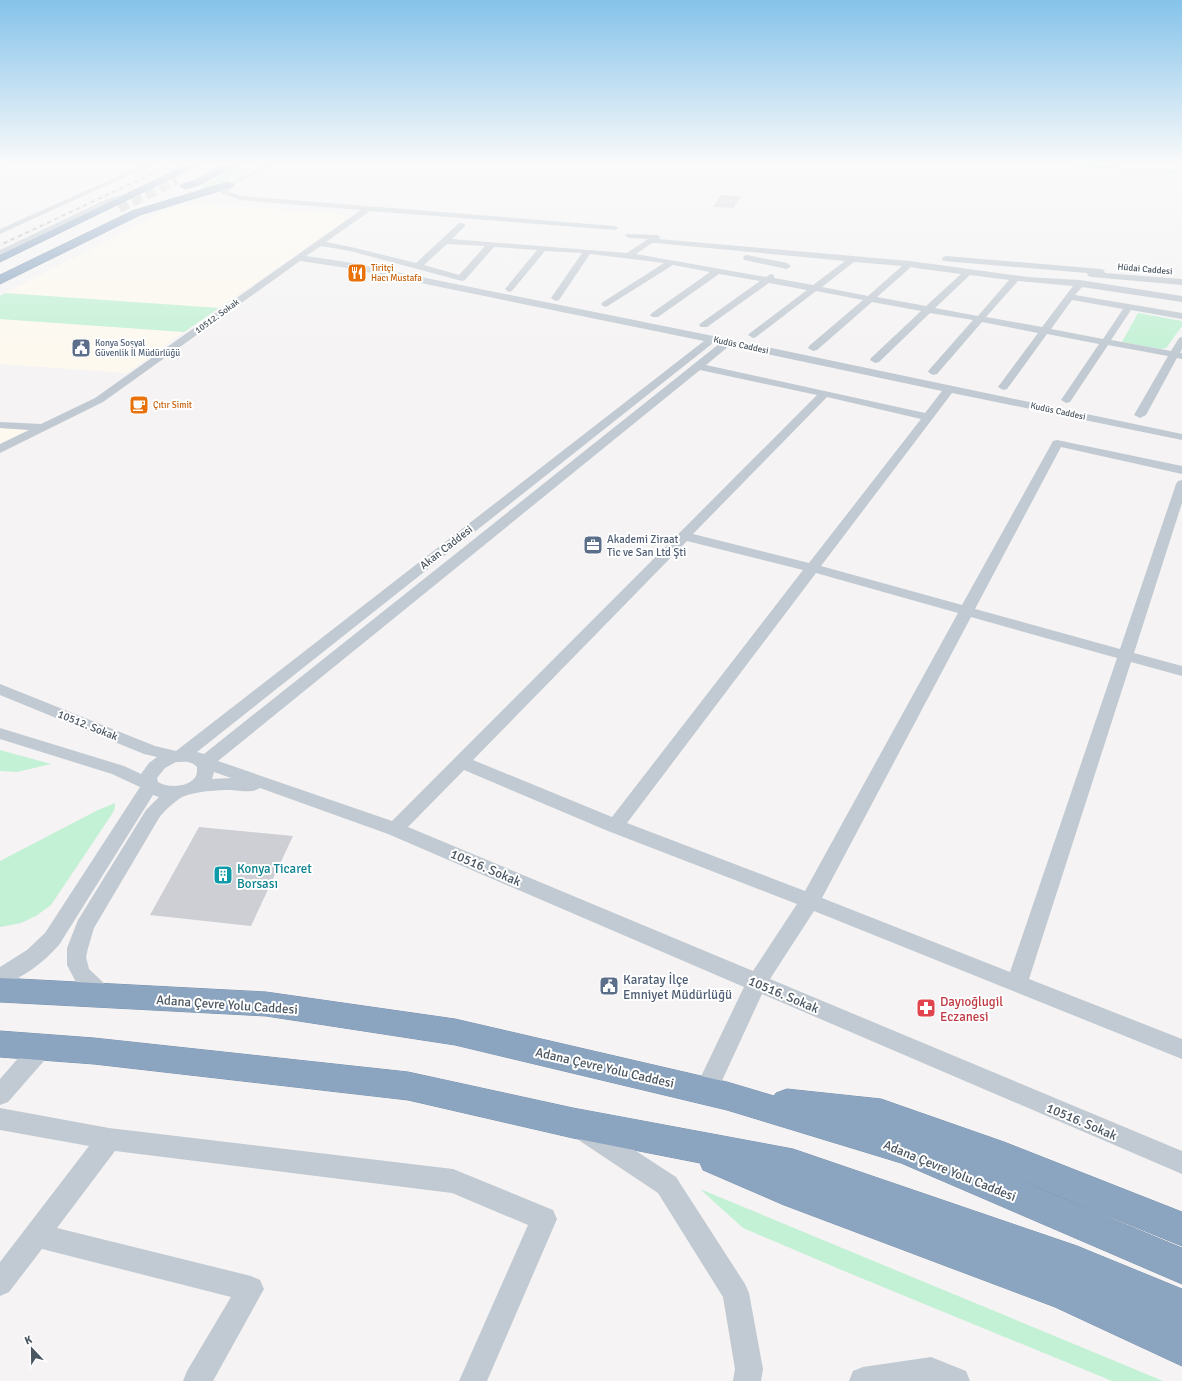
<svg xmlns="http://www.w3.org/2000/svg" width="1182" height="1381" font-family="Signika,sans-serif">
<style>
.commercial{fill:#fdf9ef}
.green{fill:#c3f1d5}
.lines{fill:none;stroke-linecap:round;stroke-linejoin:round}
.stream{stroke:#90daee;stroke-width:2}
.building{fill:#cdcfd5}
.highway-tunnel{stroke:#caccce;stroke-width:10;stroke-dasharray:10 5;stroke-linecap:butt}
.highway-casing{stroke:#7690ad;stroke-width:1}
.minor{fill:#c1cad2;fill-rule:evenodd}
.highway{fill:#8ba5c1;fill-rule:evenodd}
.rail-casing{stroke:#b5b8bd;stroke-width:2}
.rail{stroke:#fff;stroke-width:1.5;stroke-dasharray:4;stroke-linecap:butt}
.labels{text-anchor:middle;stroke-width:4;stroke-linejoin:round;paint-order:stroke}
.far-food-label{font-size:9px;fill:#c56008;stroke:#fff;text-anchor:start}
.far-street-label{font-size:9px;fill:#4a5661;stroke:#fff}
.far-service-label{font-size:9px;fill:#4e5e75;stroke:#fff;text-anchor:start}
.service-label{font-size:11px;fill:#4e5e75;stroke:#fff;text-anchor:start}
.street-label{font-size:11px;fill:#4a5661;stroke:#fff}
.near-street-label{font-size:13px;fill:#4a5661;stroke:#fff}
.near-culture-label{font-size:13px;fill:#0d838f;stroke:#fff;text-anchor:start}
.near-service-label{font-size:13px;fill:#4e5e75;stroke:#fff;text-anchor:start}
.near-health-label{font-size:13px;fill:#be3a42;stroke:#fff;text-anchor:start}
</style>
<rect width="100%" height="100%" fill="#f5f3f3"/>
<!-- commercial -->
<g class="commercial">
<polygon points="194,203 343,214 346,217 343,222 219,308 5,293 171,208"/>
<polygon points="0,319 184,332 127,373 0,364"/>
<polygon points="0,428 33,430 0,446"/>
</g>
<!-- green -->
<g class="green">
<polygon points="246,163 271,163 259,165 207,191 202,188 202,186 208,182"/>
<polygon points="5,293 219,308 184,332 0,319 0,296"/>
<polygon points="1138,313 1182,321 1182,326 1166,348 1160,349 1122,342"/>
<polygon points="0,750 51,764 17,772 0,771"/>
<polygon points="115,803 115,808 112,814 51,905 36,916 21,923 0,927 0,861 98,810"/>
<polygon points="700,1189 1163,1381 1112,1381 844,1271 743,1228"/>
</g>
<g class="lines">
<!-- stream -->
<polyline class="stream" points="1029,163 1182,172"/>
</g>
<!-- building -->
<g class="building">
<polygon points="721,195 741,196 734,208 713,207"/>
<polygon points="199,827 293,836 251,926 150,915"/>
</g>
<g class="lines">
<!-- highway-tunnel -->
<polyline class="highway-tunnel" points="119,208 177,180"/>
<defs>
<g id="highway">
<polygon points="191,163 203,163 0,262 0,255"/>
<polygon points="229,163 241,163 199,185 185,189 180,186 182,184 193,181"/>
<polygon points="229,182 234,185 232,187 140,215 0,284 0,275 132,211"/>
<polygon points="0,978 266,992 455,1019 727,1082 774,1096 776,1093 787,1089 881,1099 1004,1142 1182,1212 1182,1246 990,1168 1182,1248 1182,1284 901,1163 727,1110 455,1045 266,1016 0,1002"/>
<polygon points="0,1031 94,1038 408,1072 573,1108 793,1149 1077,1246 1182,1289 1182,1327 1157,1316 1182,1327 1182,1366 1055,1307 784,1205 703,1170 700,1163 573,1138 408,1100 94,1064 0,1057"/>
</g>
</defs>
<!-- highway casing -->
<use href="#highway" class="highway-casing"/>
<!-- minor -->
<g class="minor">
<polygon points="10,163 0,168 0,164"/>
<polygon points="148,163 156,163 0,234 0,229"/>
<path d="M 269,163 L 277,163 L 231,186 L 229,192 L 241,196 L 615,226 L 619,228 L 615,230 L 370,211 L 326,242 L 351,247 L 416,263 L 459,223 L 462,223 L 466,225 L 452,239 L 627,253 L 648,239 L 629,238 L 625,236 L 626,234 L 657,235 L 661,237 L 659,239 L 910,261 L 1028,277 L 1080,280 L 1182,296 L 1182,302 L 1082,287 L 1075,295 L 1182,313 L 1182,319 L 1131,310 L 1111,340 L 1171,351 L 1179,338 L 1182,337 L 1182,349 L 1180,353 L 1182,353 L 1182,359 L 1177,358 L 1146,415 L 1140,418 L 1134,415 L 1168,356 L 1108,345 L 1070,402 L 1066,403 L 1061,400 L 1099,344 L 1047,334 L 1007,389 L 1003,390 L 998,387 L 1038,333 L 982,322 L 937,374 L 933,375 L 928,372 L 929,370 L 973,320 L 930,313 L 879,362 L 875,363 L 870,360 L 871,358 L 921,311 L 872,302 L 817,350 L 813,351 L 808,348 L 809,346 L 863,300 L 816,291 L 756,337 L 753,338 L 748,335 L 750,333 L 807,290 L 769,283 L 707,327 L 701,327 L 699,325 L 701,323 L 760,281 L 719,274 L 658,317 L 652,317 L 650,315 L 652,313 L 710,272 L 673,265 L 606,307 L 603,306 L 601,304 L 603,302 L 664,263 L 590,254 L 559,300 L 556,301 L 551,298 L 582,253 L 545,251 L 512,291 L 509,292 L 505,289 L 537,250 L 494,247 L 465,280 L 462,281 L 350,251 L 321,246 L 306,256 L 347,262 L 728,339 L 1182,434 L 1182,440 L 952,393 L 821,566 L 962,605 L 1053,441 L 1057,440 L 1182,466 L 1182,474 L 1061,447 L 975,609 L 1120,649 L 1176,484 L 1178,481 L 1182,480 L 1182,503 L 1134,653 L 1182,666 L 1182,676 L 1131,662 L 1029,979 L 1182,1039 L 1182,1059 L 814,911 L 770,979 L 1182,1151 L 1182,1174 L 762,994 L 714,1098 L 706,1101 L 698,1098 L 694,1091 L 744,987 L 388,834 L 260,788 C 252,793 241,791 232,790 C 217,790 196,791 182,797 C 174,802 164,811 159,818 L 94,928 L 88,948 L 86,957 L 89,969 L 110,989 L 113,995 L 110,1001 L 102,1004 L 94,1001 L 78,986 L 67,965 L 67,948 L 78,920 L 146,810 L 159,797 L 153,795 L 59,945 C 43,963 23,978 0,986 L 0,967 L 27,950 L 45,933 L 140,787 L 112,774 L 0,739 L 0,728 L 124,766 L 141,774 L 149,763 L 157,757 L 144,754 L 0,695 L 0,684 L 155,746 L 176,751 L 704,341 L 347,268 L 300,261 L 103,402 L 0,453 L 0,444 L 29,430 L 0,428 L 0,422 L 41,424 L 95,398 L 361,210 L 240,200 L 221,193 L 221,189 L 227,184 ZM 652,243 L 655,243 L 845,261 L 813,285 L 774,278 L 774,275 L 771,274 L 766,277 L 636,254 ZM 447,244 L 485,246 L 459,275 L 424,265 ZM 854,262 L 902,266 L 868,296 L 822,287 ZM 911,267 L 915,268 L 961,274 L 926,306 L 877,297 ZM 970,275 L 1009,280 L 978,316 L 935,308 ZM 1018,281 L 1073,286 L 1042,327 L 986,317 ZM 1072,300 L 1123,309 L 1103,339 L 1051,329 ZM 713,343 L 719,344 L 204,754 L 197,752 ZM 729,346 L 942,391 L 925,413 L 706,365 ZM 700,370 L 817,395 L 392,821 L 218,761 ZM 827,397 L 921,419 L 809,563 L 693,534 ZM 687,541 L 803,570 L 612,817 L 473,760 ZM 816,573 L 958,613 L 805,891 L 627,823 ZM 971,617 L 1117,658 L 1010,972 L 822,898 ZM 176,762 C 184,762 191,760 197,767 C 197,770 197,774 196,776 C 189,788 168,788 158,782 L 157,778 L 165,768 ZM 464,770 L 608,831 L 797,904 L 753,971 L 408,827 ZM 214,772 L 231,778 L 212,779 Z"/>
<polygon points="137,191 140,191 140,195 115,202 0,255 0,250 109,198"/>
<polygon points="747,255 787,263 791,266 787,269 744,260 743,258 744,256"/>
<polygon points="946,256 1101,269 1104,270 1105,273 1182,279 1182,285 1091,277 1088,276 1087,273 943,261 942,259 943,257"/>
<polygon points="42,1037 50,1040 53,1047 50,1054 8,1102 0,1105 0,1079 34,1040"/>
<polygon points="0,1108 109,1128 453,1169 553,1210 557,1219 487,1381 459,1381 528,1225 452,1193 115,1151 57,1228 251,1276 260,1280 264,1289 213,1381 183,1381 187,1371 231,1297 42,1249 9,1292 0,1296 0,1262 89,1146 0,1130"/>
<polygon points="588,1122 596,1125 676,1177 745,1284 749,1293 763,1369 761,1381 733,1381 735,1369 723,1297 658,1193 580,1141 576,1133 580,1125"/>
<polygon points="931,1357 966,1371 970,1381 849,1381 853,1371 863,1367"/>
</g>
<!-- highway -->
<use href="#highway" class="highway"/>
<defs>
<polyline id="rail" points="0,245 175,163"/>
</defs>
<!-- rail casing -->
<use href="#rail" class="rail-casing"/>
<!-- rail -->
<use href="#rail" class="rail"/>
</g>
<!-- sky -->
<linearGradient id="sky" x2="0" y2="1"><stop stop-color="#85c3ea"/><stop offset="0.46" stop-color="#fafafa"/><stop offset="1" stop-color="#fafafa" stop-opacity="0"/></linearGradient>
<rect width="1182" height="356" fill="url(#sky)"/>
<!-- icons -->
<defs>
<symbol id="restaurant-square" viewBox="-11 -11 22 22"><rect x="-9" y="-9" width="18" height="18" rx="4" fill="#e8710a" stroke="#fff"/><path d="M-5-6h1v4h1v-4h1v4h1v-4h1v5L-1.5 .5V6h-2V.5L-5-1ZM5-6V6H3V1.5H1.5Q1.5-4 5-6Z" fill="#fff"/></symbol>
<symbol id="civic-square" viewBox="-11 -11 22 22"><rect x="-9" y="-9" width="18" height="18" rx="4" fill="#5c6f8a" stroke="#fff"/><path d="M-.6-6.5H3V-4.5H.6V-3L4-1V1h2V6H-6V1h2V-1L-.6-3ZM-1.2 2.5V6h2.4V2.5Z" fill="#fff"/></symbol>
<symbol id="cafe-square" viewBox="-11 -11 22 22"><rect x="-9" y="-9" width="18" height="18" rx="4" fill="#e8710a" stroke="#fff"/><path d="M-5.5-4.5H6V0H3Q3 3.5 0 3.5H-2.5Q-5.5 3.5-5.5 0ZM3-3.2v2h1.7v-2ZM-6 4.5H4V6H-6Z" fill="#fff"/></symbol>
<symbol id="office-square" viewBox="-11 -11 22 22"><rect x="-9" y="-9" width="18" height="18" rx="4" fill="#5c6f8a" stroke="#fff"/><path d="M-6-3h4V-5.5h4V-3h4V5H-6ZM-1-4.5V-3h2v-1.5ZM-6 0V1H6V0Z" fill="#fff"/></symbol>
<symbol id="building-square" viewBox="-11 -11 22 22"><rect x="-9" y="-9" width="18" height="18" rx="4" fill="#0f9aa8" stroke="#fff"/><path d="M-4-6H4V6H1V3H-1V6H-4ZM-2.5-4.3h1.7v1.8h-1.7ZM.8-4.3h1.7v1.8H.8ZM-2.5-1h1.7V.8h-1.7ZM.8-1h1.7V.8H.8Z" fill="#fff"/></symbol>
<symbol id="pharmacy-square" viewBox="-11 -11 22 22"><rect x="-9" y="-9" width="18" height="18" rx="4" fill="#e0444e" stroke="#fff"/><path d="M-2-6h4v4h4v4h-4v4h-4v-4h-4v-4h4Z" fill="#fff"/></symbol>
</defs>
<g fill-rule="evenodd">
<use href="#restaurant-square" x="346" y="262" width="22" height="22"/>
<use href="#civic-square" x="70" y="337" width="22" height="22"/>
<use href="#cafe-square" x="128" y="394" width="22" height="22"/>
<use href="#office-square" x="582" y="534" width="22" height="22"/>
<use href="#building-square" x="212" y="864" width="22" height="22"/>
<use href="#civic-square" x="598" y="975" width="22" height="22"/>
<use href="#pharmacy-square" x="915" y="997" width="22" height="22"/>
</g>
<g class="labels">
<!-- far-food labels -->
<g class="far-food-label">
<text x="371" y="271">Tiritçi<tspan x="371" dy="10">Hacı Mustafa</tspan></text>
<text x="153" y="408">Çıtır Simit</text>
</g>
<!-- far-street labels -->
<g class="far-street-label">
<text transform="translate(1145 269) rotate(5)" y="3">Hüdai Caddesi</text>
<text transform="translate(217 316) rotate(-36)" y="3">10512. Sokak</text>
<text transform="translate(741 345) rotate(12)" y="3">Kudüs Caddesi</text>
<text transform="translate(1058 411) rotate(12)" y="3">Kudüs Caddesi</text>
</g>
<!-- far-service labels -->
<g class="far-service-label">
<text x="95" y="346">Konya Sosyal<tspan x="95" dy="10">Güvenlik İl Müdürlüğü</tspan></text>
</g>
<!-- service labels -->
<g class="service-label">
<text x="607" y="543">Akademi Ziraat<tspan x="607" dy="13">Tic ve San Ltd Şti</tspan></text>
</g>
<!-- street labels -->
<g class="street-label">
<text transform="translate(446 547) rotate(-38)" y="4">Akan Caddesi</text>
<text transform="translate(88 725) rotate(22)" y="4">10512. Sokak</text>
</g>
<!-- near-street labels -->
<g class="near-street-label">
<text transform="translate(486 867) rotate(23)" y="5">10516. Sokak</text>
<text transform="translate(784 994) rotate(23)" y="5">10516. Sokak</text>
<text transform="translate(227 1004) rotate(4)" y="5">Adana Çevre Yolu Caddesi</text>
<text transform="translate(605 1067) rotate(13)" y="5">Adana Çevre Yolu Caddesi</text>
<text transform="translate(1082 1121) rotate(23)" y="5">10516. Sokak</text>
<text transform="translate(950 1170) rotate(22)" y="5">Adana Çevre Yolu Caddesi</text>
</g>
<!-- near-culture labels -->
<g class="near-culture-label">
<text x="237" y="873">Konya Ticaret<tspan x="237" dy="15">Borsası</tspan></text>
</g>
<!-- near-service labels -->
<g class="near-service-label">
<text x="623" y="984">Karatay İlçe<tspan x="623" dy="15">Emniyet Müdürlüğü</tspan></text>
</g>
<!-- near-health labels -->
<g class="near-health-label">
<text x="940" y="1006">Dayıoğlugil<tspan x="940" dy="15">Eczanesi</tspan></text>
</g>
</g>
<!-- north arrow -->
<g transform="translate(32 1349) rotate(338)" stroke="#ffffff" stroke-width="3" paint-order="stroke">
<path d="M0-3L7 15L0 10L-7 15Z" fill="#4a5661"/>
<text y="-6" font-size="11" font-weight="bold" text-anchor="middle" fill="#4a5661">K</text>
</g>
</svg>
